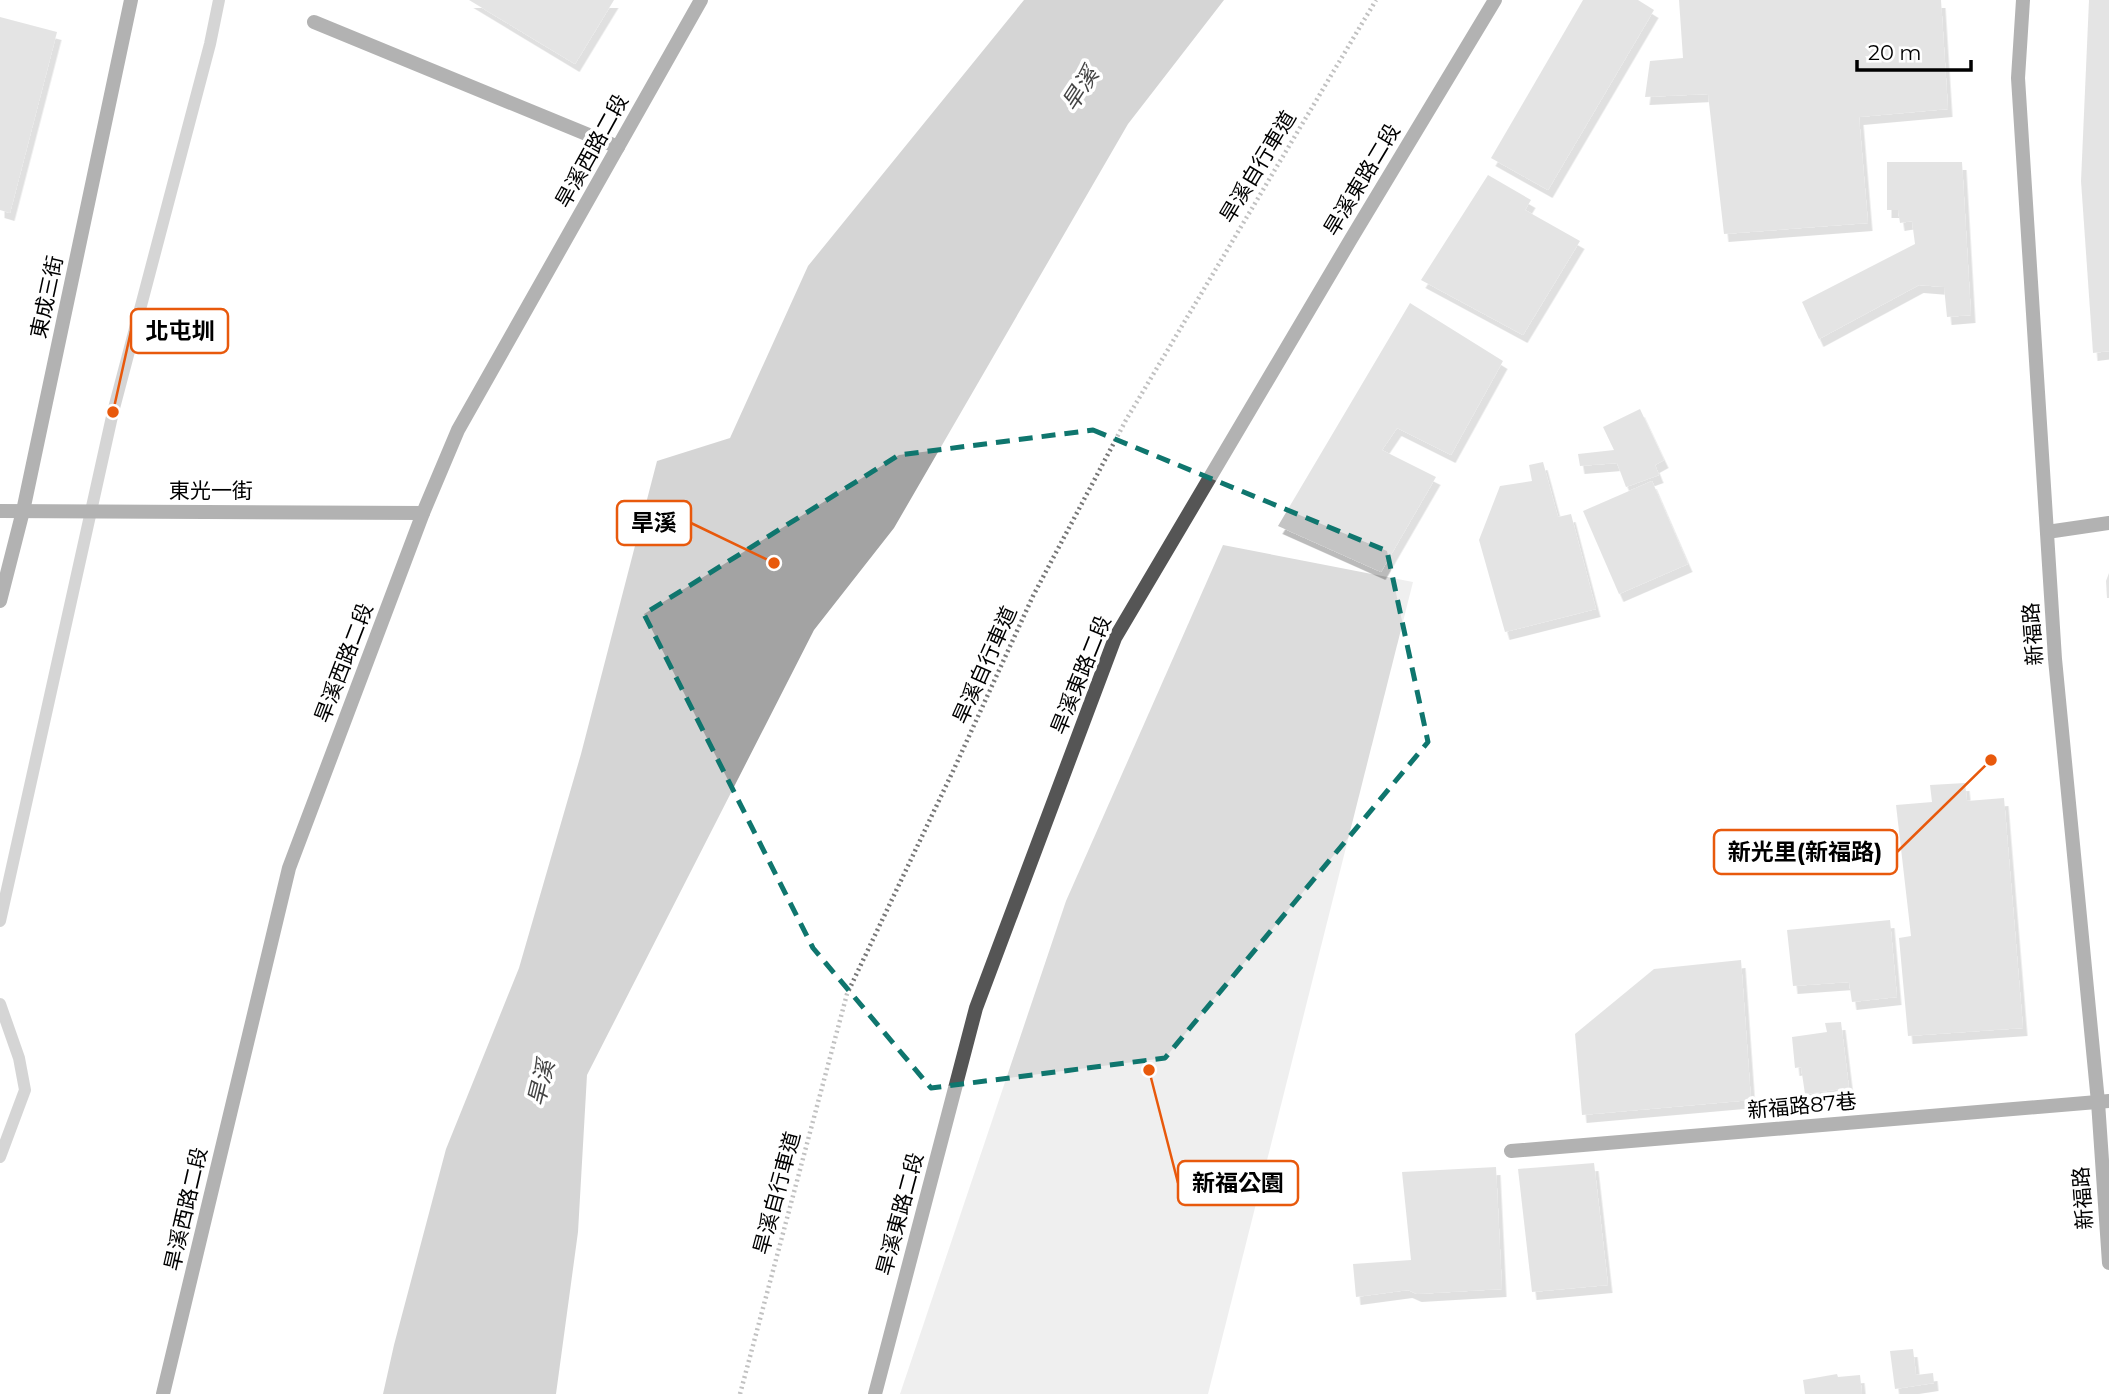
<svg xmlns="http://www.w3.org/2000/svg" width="2109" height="1394" font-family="Montserrat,'Noto Sans TC',sans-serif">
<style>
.green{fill:#dcdcdc}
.water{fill:#a3a3a3}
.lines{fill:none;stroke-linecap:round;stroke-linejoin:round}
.stream{stroke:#a3a3a3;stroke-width:12}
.building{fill:#c4c4c4;filter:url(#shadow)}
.path{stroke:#777;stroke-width:4.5;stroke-dasharray:2 3.5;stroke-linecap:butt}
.lane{stroke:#555;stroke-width:14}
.street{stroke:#555;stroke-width:14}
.marked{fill:none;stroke:#0f766e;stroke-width:5;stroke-dasharray:14 9;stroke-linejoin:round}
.labels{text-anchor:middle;stroke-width:7;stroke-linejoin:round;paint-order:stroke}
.street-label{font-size:21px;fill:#000;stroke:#fff}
.water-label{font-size:23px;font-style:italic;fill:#444;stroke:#fff}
.leader{fill:none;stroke:#e8590c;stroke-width:2.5}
.callout-dot{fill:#e8590c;stroke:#fff;stroke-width:2.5}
.callout{fill:#fff;stroke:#e8590c;stroke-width:2.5}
.callout-label{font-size:23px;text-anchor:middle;font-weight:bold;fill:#000}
</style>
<defs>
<filter id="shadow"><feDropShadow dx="4.5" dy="8" stdDeviation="0" flood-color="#0004"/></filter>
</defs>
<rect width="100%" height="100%" fill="#fff"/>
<!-- green -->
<polygon class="green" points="1223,545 1413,582 1208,1394 900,1394 1066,901"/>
<!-- water -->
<polygon class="water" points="1024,0 1224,0 1128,124 894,528 814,630 587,1075 578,1232 556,1394 383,1394 394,1345 446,1149 519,968 581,754 657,461 730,438 808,266"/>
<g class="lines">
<!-- stream -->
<g class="stream">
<polyline points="0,921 113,412 210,44 219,0"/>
<polyline points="0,1004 19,1058 25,1090 0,1157"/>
</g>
</g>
<!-- building -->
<g class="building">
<polygon points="469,0 614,0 575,64"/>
<polygon points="1583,0 1638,0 1654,10 1548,190 1491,158"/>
<polygon points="1679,0 1941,0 1948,109 1859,117 1868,223 1724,234 1708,94 1645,97 1650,61 1683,58"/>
<polygon points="2089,0 2109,0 2109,351 2093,353 2081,181"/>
<polygon points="0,17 57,32 10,213 0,210"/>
<polygon points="1887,162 1962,162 1971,315 1947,317 1944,287 1919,285 1819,339 1802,302 1915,244 1912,221 1900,223 1898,210 1887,210"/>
<polygon points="1488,175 1531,200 1525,210 1580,241 1523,335 1421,280"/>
<polygon points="1410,303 1503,361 1451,455 1397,428 1382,450 1436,477 1381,572 1278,526"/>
<polygon points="1640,409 1664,460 1655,465 1659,475 1626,487 1617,463 1580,466 1578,454 1614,450 1603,427"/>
<polygon points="1543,462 1558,517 1571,514 1596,609 1505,632 1479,540 1500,486 1532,481 1529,465"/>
<polygon points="1652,481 1688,564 1619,594 1583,511"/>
<polygon points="2109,573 2109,598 2107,598 2106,581"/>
<polygon points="1965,783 1967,801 2004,798 2023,1028 1908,1036 1899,938 1911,936 1896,805 1932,802 1930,785"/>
<polygon points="1890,920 1897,997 1852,1002 1849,982 1793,986 1787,930"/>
<polygon points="1741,960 1751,1100 1582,1115 1575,1034 1654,969"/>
<polygon points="1841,1022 1849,1088 1805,1094 1801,1067 1795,1068 1792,1037 1827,1032 1825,1023"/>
<polygon points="1594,1163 1608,1285 1532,1292 1518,1169"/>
<polygon points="1496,1167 1502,1289 1417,1294 1408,1290 1356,1297 1353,1264 1411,1260 1402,1172"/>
<polygon points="1913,1349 1916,1375 1933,1373 1934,1383 1895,1389 1890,1351"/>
<polygon points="1837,1374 1838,1377 1860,1375 1862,1394 1805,1394 1803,1380"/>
</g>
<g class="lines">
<!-- path -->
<polyline class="path" points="740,1394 847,994 954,769 1033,596 1126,420 1376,0"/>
<!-- lane -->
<g class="lane">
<polyline points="314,22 618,147"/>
<polyline points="2047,532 2109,523"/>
<polyline points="1511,1151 2109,1101"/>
</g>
<!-- street -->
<g class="street">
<polyline points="2023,0 2018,78 2055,659 2098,1102 2109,1263"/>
<polyline points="0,511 423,513"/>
<polyline points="0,601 23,511 131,0"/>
<polyline points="163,1394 289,868 423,513 458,430 701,0"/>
<polyline points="875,1394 976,1008 1115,638 1351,239 1495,0"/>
</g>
</g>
<!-- marked area -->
<path d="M0 0H2109V1394H0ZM 1093,430 L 1387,551 L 1428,742 L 1165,1058 L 931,1088 L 813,948 L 644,614 L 899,455 Z" fill="#fff" fill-opacity=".55" fill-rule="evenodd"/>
<path class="marked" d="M 1093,430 L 1387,551 L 1428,742 L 1165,1058 L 931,1088 L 813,948 L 644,614 L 899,455 Z"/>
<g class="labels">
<!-- street labels -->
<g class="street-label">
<text transform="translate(592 151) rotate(-61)" y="7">旱溪西路二段</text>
<text transform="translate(1258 167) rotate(-59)" y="7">旱溪自行車道</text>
<text transform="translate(1362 180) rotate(-59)" y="7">旱溪東路二段</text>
<text transform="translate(47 297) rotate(-78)" y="7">東成三街</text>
<text x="211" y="498">東光一街</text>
<text transform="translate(2033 634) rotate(-94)" y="7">新福路</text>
<text transform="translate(344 663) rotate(-69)" y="7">旱溪西路二段</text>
<text transform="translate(985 665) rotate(-66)" y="7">旱溪自行車道</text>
<text transform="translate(1081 675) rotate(-68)" y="7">旱溪東路二段</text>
<text transform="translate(1802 1106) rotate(-5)" y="7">新福路87巷</text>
<text transform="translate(777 1193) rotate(-75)" y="7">旱溪自行車道</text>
<text transform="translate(2083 1198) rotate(-94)" y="7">新福路</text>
<text transform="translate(186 1209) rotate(-77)" y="7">旱溪西路二段</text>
<text transform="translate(900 1214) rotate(-75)" y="7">旱溪東路二段</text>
</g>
<!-- water labels -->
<g class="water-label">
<text transform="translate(1080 89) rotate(-57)" y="8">旱溪</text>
<text transform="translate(541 1083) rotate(-76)" y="8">旱溪</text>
</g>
</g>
<!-- callouts -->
<path class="leader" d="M113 412L131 331M774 563L691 523M1991 760L1897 852M1149 1070L1178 1183"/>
<g class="callout-dot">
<circle cx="113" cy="412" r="7"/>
<circle cx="774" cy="563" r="7"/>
<circle cx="1991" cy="760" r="7"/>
<circle cx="1149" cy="1070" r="7"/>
</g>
<g class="callout">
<rect x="131" y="309" width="97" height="44" rx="7"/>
<rect x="617" y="501" width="74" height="44" rx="7"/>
<rect x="1714" y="830" width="183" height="44" rx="7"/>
<rect x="1178" y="1161" width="120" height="44" rx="7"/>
</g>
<g class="callout-label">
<text x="180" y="339">北屯圳</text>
<text x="654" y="531">旱溪</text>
<text x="1805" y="860">新光里(新福路)</text>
<text x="1238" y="1191">新福公園</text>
</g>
<!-- scale -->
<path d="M1857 60v10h114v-10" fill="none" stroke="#000000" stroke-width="3.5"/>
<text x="1868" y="60" font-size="21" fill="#000000" stroke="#ffffff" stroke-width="5" paint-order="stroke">20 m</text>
</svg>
